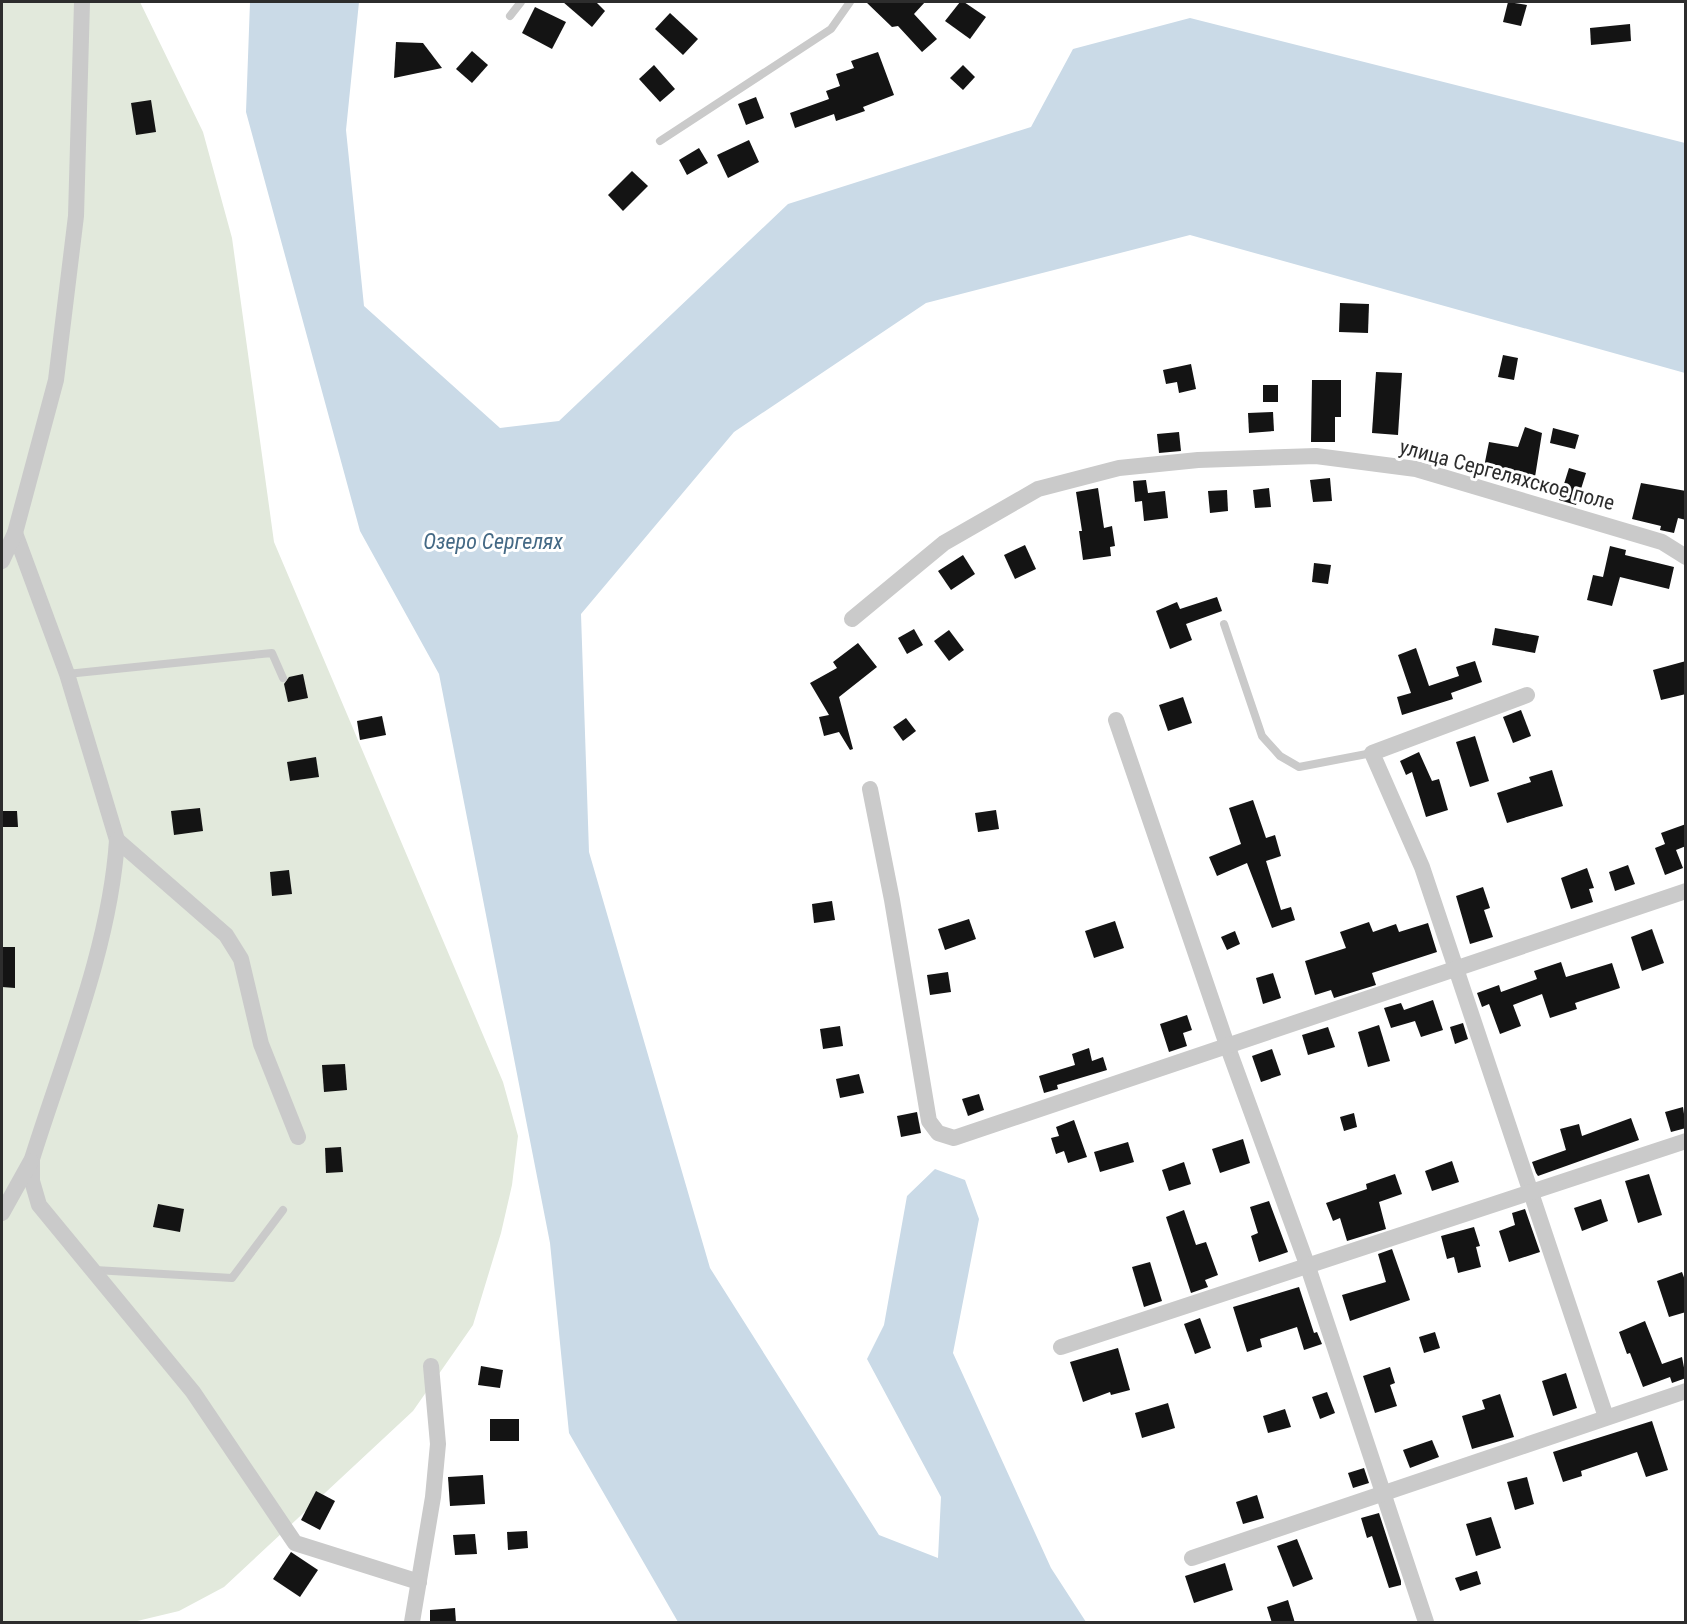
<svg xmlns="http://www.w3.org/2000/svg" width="1687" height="1624" font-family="'Roboto Condensed',sans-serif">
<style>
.green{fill:#e2e9dc}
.water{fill:#cadae7}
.building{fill:#141414}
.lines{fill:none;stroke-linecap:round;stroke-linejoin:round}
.service{stroke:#cacaca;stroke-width:8}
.minor{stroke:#cacaca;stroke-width:16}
.labels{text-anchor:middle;stroke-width:6;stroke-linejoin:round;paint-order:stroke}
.street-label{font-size:21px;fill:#2d2d2d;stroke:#fff}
.water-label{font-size:22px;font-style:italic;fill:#446985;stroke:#fff}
</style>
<rect width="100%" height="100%" fill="#fff"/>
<!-- green -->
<polygon class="green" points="2,2 140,2 203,132 232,238 274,542 503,1082 518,1136 512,1185 501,1233 473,1325 413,1411 224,1587 179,1611 133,1622 2,1622"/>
<!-- water -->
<polygon class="water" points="250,2 359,2 346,130 364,306 500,428 559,421 788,204 1031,127 1073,49 1190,18 1685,143 1685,373 1190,235 926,303 734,432 581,614 589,852 710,1268 879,1535 938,1558 941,1497 867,1359 884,1325 907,1196 935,1169 965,1180 979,1219 953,1353 1051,1568 1086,1622 678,1622 569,1433 550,1243 439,674 360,531 246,112"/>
<!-- building -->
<g class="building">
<polygon points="563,2 596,2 605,11 592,27"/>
<polygon points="866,2 925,2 914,14 937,39 922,52 898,26 892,27"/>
<polygon points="960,2 964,2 986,17 970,39 945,21"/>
<polygon points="1508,2 1527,5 1521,26 1503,22"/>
<polygon points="535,7 566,22 552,49 522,33"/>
<polygon points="670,13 698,39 683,55 655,29"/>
<polygon points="1630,24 1631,41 1591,45 1590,28"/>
<polygon points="396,42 423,43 442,68 394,78"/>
<polygon points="472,51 488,65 472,83 456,69"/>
<polygon points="878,52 894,95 863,107 865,111 836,121 834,114 795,128 790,113 829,99 826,91 840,86 836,74 854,68 851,61"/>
<polygon points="654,65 675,89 660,102 639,79"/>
<polygon points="963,65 975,77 963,90 950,78"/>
<polygon points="756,97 764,118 746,125 738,104"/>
<polygon points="151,100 156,132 136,135 131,103"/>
<polygon points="749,140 759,162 728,178 717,155"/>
<polygon points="699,148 708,163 687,175 679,160"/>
<polygon points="632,171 648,186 623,211 608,195"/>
<polygon points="1340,303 1369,304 1368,333 1339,332"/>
<polygon points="1503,355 1518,358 1514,380 1498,377"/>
<polygon points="1191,364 1196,389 1179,393 1177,382 1166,384 1163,370"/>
<polygon points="1376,372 1402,373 1398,435 1372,433"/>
<polygon points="1312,380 1341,380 1341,417 1335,417 1335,442 1311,442"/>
<rect x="1263" y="385" width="15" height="17"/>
<polygon points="1273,412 1274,431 1249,433 1248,413"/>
<polygon points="1525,427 1542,433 1535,477 1484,467 1489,442 1518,447"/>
<polygon points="1553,428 1579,435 1575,449 1550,443"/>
<polygon points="1179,432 1181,451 1159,453 1157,434"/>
<polygon points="1569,468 1586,473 1576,505 1559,500"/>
<polygon points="1330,478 1332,501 1313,502 1310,480"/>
<polygon points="1146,480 1148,493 1165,491 1168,518 1144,521 1142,501 1135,502 1133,481"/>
<polygon points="1641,483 1686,491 1686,520 1678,518 1674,533 1660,530 1661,526 1632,519"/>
<polygon points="1098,488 1104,528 1112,526 1115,546 1110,547 1111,556 1083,560 1079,531 1082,531 1076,492"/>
<polygon points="1269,488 1271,507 1255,508 1253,490"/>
<polygon points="1227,490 1228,511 1210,513 1208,491"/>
<polygon points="1025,545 1036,569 1015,579 1004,555"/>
<polygon points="1610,546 1626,550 1625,555 1674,567 1669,589 1620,577 1612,606 1587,600 1593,575 1603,577"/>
<polygon points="963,555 975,574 951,590 938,571"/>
<polygon points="1314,563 1331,565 1328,584 1312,582"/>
<polygon points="1217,597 1222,611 1186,624 1192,640 1170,649 1156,611 1177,602 1180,609"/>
<polygon points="1495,628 1539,636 1535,653 1492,645"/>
<polygon points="914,629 923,645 907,654 898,638"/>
<polygon points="949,630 964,650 949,661 934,641"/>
<polygon points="858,643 877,667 839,697 853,749 850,750 839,732 824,736 819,717 829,715 810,683 837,668 833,662"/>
<polygon points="1416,648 1429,686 1459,676 1456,667 1475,661 1482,682 1451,693 1453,699 1402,715 1397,697 1411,693 1398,655"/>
<polygon points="1686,661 1686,694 1661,700 1653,670"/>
<polygon points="303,674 308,698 288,702 284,684 289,677"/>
<polygon points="1183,697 1192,723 1168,731 1159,705"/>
<polygon points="1521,710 1531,736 1513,743 1503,717"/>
<polygon points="382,716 386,735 360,740 357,721"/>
<polygon points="906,718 916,731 903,741 893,727"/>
<polygon points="1475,736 1489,781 1470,787 1456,742"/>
<polygon points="1419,752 1432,781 1439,779 1448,810 1426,817 1412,772 1406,775 1400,761"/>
<polygon points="316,757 319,777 290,781 287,762"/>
<polygon points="1552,770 1563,806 1507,823 1497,793 1531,782 1529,777"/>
<polygon points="1253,800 1266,838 1275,835 1281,856 1266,861 1281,910 1291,907 1295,920 1272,928 1247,863 1217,876 1209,857 1241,844 1229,808"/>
<polygon points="200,808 203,831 174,835 171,811"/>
<polygon points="996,810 999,829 978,832 975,813"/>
<polygon points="2,811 17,811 18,827 2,827"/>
<polygon points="1686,824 1686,846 1676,850 1683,868 1665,875 1655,848 1665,844 1661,833"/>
<polygon points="1628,865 1635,884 1615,891 1609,872"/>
<polygon points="1587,868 1594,888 1589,889 1593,902 1571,909 1561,878"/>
<polygon points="289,870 292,894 272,896 270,872"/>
<polygon points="1483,887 1490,908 1484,910 1493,937 1470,944 1456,896"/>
<polygon points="832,901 835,920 814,923 812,904"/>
<polygon points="969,919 976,939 945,950 938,929"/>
<polygon points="1115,921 1124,948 1094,958 1085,931"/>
<polygon points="1369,922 1373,932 1396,924 1399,932 1428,923 1437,952 1372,973 1376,985 1334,998 1331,990 1315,995 1305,961 1346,948 1340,932"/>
<polygon points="1652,929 1664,963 1642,971 1631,937"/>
<polygon points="1235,931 1240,944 1227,950 1221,937"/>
<polygon points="2,947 15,947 15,988 2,987"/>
<polygon points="1561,962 1566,977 1612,963 1620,988 1575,1003 1577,1009 1550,1018 1542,994 1513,1005 1521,1026 1500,1034 1489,1004 1482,1007 1477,993 1499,985 1501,992 1537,979 1534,971"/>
<polygon points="948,972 951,992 930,995 927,975"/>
<polygon points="1273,973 1281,998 1263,1004 1256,978"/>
<polygon points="1433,1000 1443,1030 1421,1037 1415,1021 1391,1028 1384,1008 1401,1003 1404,1010"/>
<polygon points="1187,1015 1192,1030 1183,1033 1187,1046 1169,1052 1160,1024"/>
<polygon points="1463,1023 1468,1039 1455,1044 1450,1027"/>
<polygon points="1379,1025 1390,1061 1368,1067 1358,1032"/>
<polygon points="840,1026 843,1046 823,1049 820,1029"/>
<polygon points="1328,1027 1335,1047 1308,1055 1302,1035"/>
<polygon points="1089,1048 1092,1061 1103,1057 1107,1070 1057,1085 1058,1089 1044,1093 1039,1076 1075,1065 1072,1054"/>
<polygon points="1272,1049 1281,1075 1261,1082 1252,1056"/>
<polygon points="345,1064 347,1090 324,1092 322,1065"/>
<polygon points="859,1074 864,1093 840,1098 836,1079"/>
<polygon points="979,1094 984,1110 968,1116 962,1099"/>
<polygon points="1683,1107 1686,1128 1671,1132 1665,1112"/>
<polygon points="917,1112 921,1133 901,1137 897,1116"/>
<polygon points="1354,1113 1357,1127 1344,1131 1340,1117"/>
<polygon points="1631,1118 1639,1140 1538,1176 1536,1173 1532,1162 1566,1150 1560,1129 1579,1124 1582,1136"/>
<polygon points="1074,1120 1087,1157 1068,1163 1064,1151 1056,1154 1051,1138 1059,1136 1056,1127"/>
<polygon points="1243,1139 1250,1163 1220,1173 1212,1149"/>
<polygon points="1128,1142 1134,1162 1100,1172 1094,1152"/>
<polygon points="341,1147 343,1172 326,1173 325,1148"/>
<polygon points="1452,1161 1459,1182 1432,1191 1425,1171"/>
<polygon points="1184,1162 1191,1184 1169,1191 1162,1170"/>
<polygon points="1395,1174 1402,1194 1379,1202 1386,1229 1347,1241 1340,1218 1333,1221 1326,1203 1367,1189 1366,1184"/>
<polygon points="1649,1174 1662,1215 1638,1223 1625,1181"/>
<polygon points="1601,1199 1608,1221 1582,1231 1574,1208"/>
<polygon points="1269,1201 1288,1252 1259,1262 1251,1236 1258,1233 1250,1207"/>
<polygon points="158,1204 184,1209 180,1232 153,1227"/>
<polygon points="1525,1209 1540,1252 1509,1262 1499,1231 1515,1225 1512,1213"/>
<polygon points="1184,1210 1196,1245 1206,1242 1218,1275 1205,1280 1208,1287 1191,1293 1166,1217"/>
<polygon points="1474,1227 1480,1246 1476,1247 1481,1267 1458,1273 1454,1257 1447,1259 1441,1236"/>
<polygon points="1392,1249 1410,1300 1350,1321 1342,1295 1386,1282 1378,1254"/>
<polygon points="1150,1262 1162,1301 1144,1307 1132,1267"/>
<polygon points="1682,1272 1686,1283 1686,1312 1669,1317 1657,1281"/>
<polygon points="1299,1287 1314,1333 1317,1332 1322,1344 1304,1350 1297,1327 1260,1339 1262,1347 1247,1352 1233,1307"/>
<polygon points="1200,1318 1211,1348 1195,1354 1184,1324"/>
<polygon points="1645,1321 1662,1364 1682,1357 1686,1378 1672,1383 1670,1377 1643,1387 1630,1353 1627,1354 1619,1332"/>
<polygon points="1435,1332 1440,1348 1424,1353 1419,1337"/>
<polygon points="1118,1348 1130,1390 1111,1395 1110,1392 1083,1402 1070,1362"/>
<polygon points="481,1366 503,1370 500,1388 478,1385"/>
<polygon points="1390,1367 1395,1383 1390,1385 1397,1406 1375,1413 1363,1376"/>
<polygon points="1566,1373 1577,1408 1553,1416 1542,1381"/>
<polygon points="1327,1392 1335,1413 1320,1419 1312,1397"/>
<polygon points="1500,1394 1514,1437 1472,1449 1462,1416 1485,1409 1482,1400"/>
<polygon points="1168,1403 1175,1428 1142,1438 1135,1413"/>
<polygon points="1285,1409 1291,1427 1268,1433 1263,1416"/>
<rect x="490" y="1419" width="29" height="22"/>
<polygon points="1652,1421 1668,1470 1646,1477 1637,1452 1581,1471 1582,1476 1563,1482 1553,1452"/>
<polygon points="1432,1440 1439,1457 1410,1468 1403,1450"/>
<polygon points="1364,1468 1369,1483 1353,1488 1348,1473"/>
<polygon points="483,1475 485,1504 450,1506 448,1477"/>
<polygon points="1527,1477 1534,1504 1515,1510 1507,1482"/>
<polygon points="316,1491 335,1501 320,1530 301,1520"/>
<polygon points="1257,1495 1264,1518 1243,1524 1236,1502"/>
<polygon points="1379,1513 1401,1581 1401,1585 1389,1588 1372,1536 1367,1538 1361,1518"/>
<polygon points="1491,1517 1501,1548 1476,1556 1466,1524"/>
<polygon points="527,1531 528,1548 508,1550 507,1532"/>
<polygon points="475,1534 477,1554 455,1555 453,1535"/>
<polygon points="1297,1539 1313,1579 1293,1587 1277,1546"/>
<polygon points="291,1552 318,1570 300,1597 273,1579"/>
<polygon points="1225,1563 1233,1590 1194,1603 1185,1576"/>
<polygon points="1477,1571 1481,1584 1460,1591 1455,1578"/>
<polygon points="1288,1600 1295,1623 1272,1623 1267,1607"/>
<polygon points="455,1608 456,1623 430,1623 430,1610"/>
</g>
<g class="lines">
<!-- service -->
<g class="service">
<polyline points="510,16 521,2"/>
<polyline points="660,141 831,29 850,2"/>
<polyline points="1224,624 1262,736 1280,756 1299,767 1372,753"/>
<polyline points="67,674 272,653 283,678"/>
<polyline points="95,1270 232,1278 283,1210"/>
</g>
<!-- minor -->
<g class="minor">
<polyline points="15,533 67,674 117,840"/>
<polyline points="2,561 15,533 56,380 76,216 82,2"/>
<polyline points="852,619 944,543 1038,489 1119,468 1198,460 1316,456 1416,469 1662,542 1686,557"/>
<polyline points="1527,695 1372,753 1422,867 1606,1417"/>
<polyline points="1116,720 1227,1045 1308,1267 1426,1622"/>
<polyline points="870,789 892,900 929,1121 938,1133 954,1138 1686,891"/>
<path d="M 298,1137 L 261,1044 L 241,959 L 226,935 L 117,840 C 110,947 64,1057 32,1159 L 32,1181 L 39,1205 L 193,1392 L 295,1543 L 419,1582"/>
<polyline points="2,1213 31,1161"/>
<polyline points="1061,1347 1686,1141"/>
<polyline points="1192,1558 1686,1391"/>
<polyline points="412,1622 433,1497 438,1444 431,1366"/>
</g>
</g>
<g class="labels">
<!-- street labels -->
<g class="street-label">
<text transform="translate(1507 475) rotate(15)" y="7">улица Сергеляхское поле</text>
</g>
<!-- water labels -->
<g class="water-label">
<text x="493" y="549">Озеро Сергелях</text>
</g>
</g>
<!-- border -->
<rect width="1687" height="1624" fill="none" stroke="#2d2d2d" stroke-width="6"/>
</svg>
